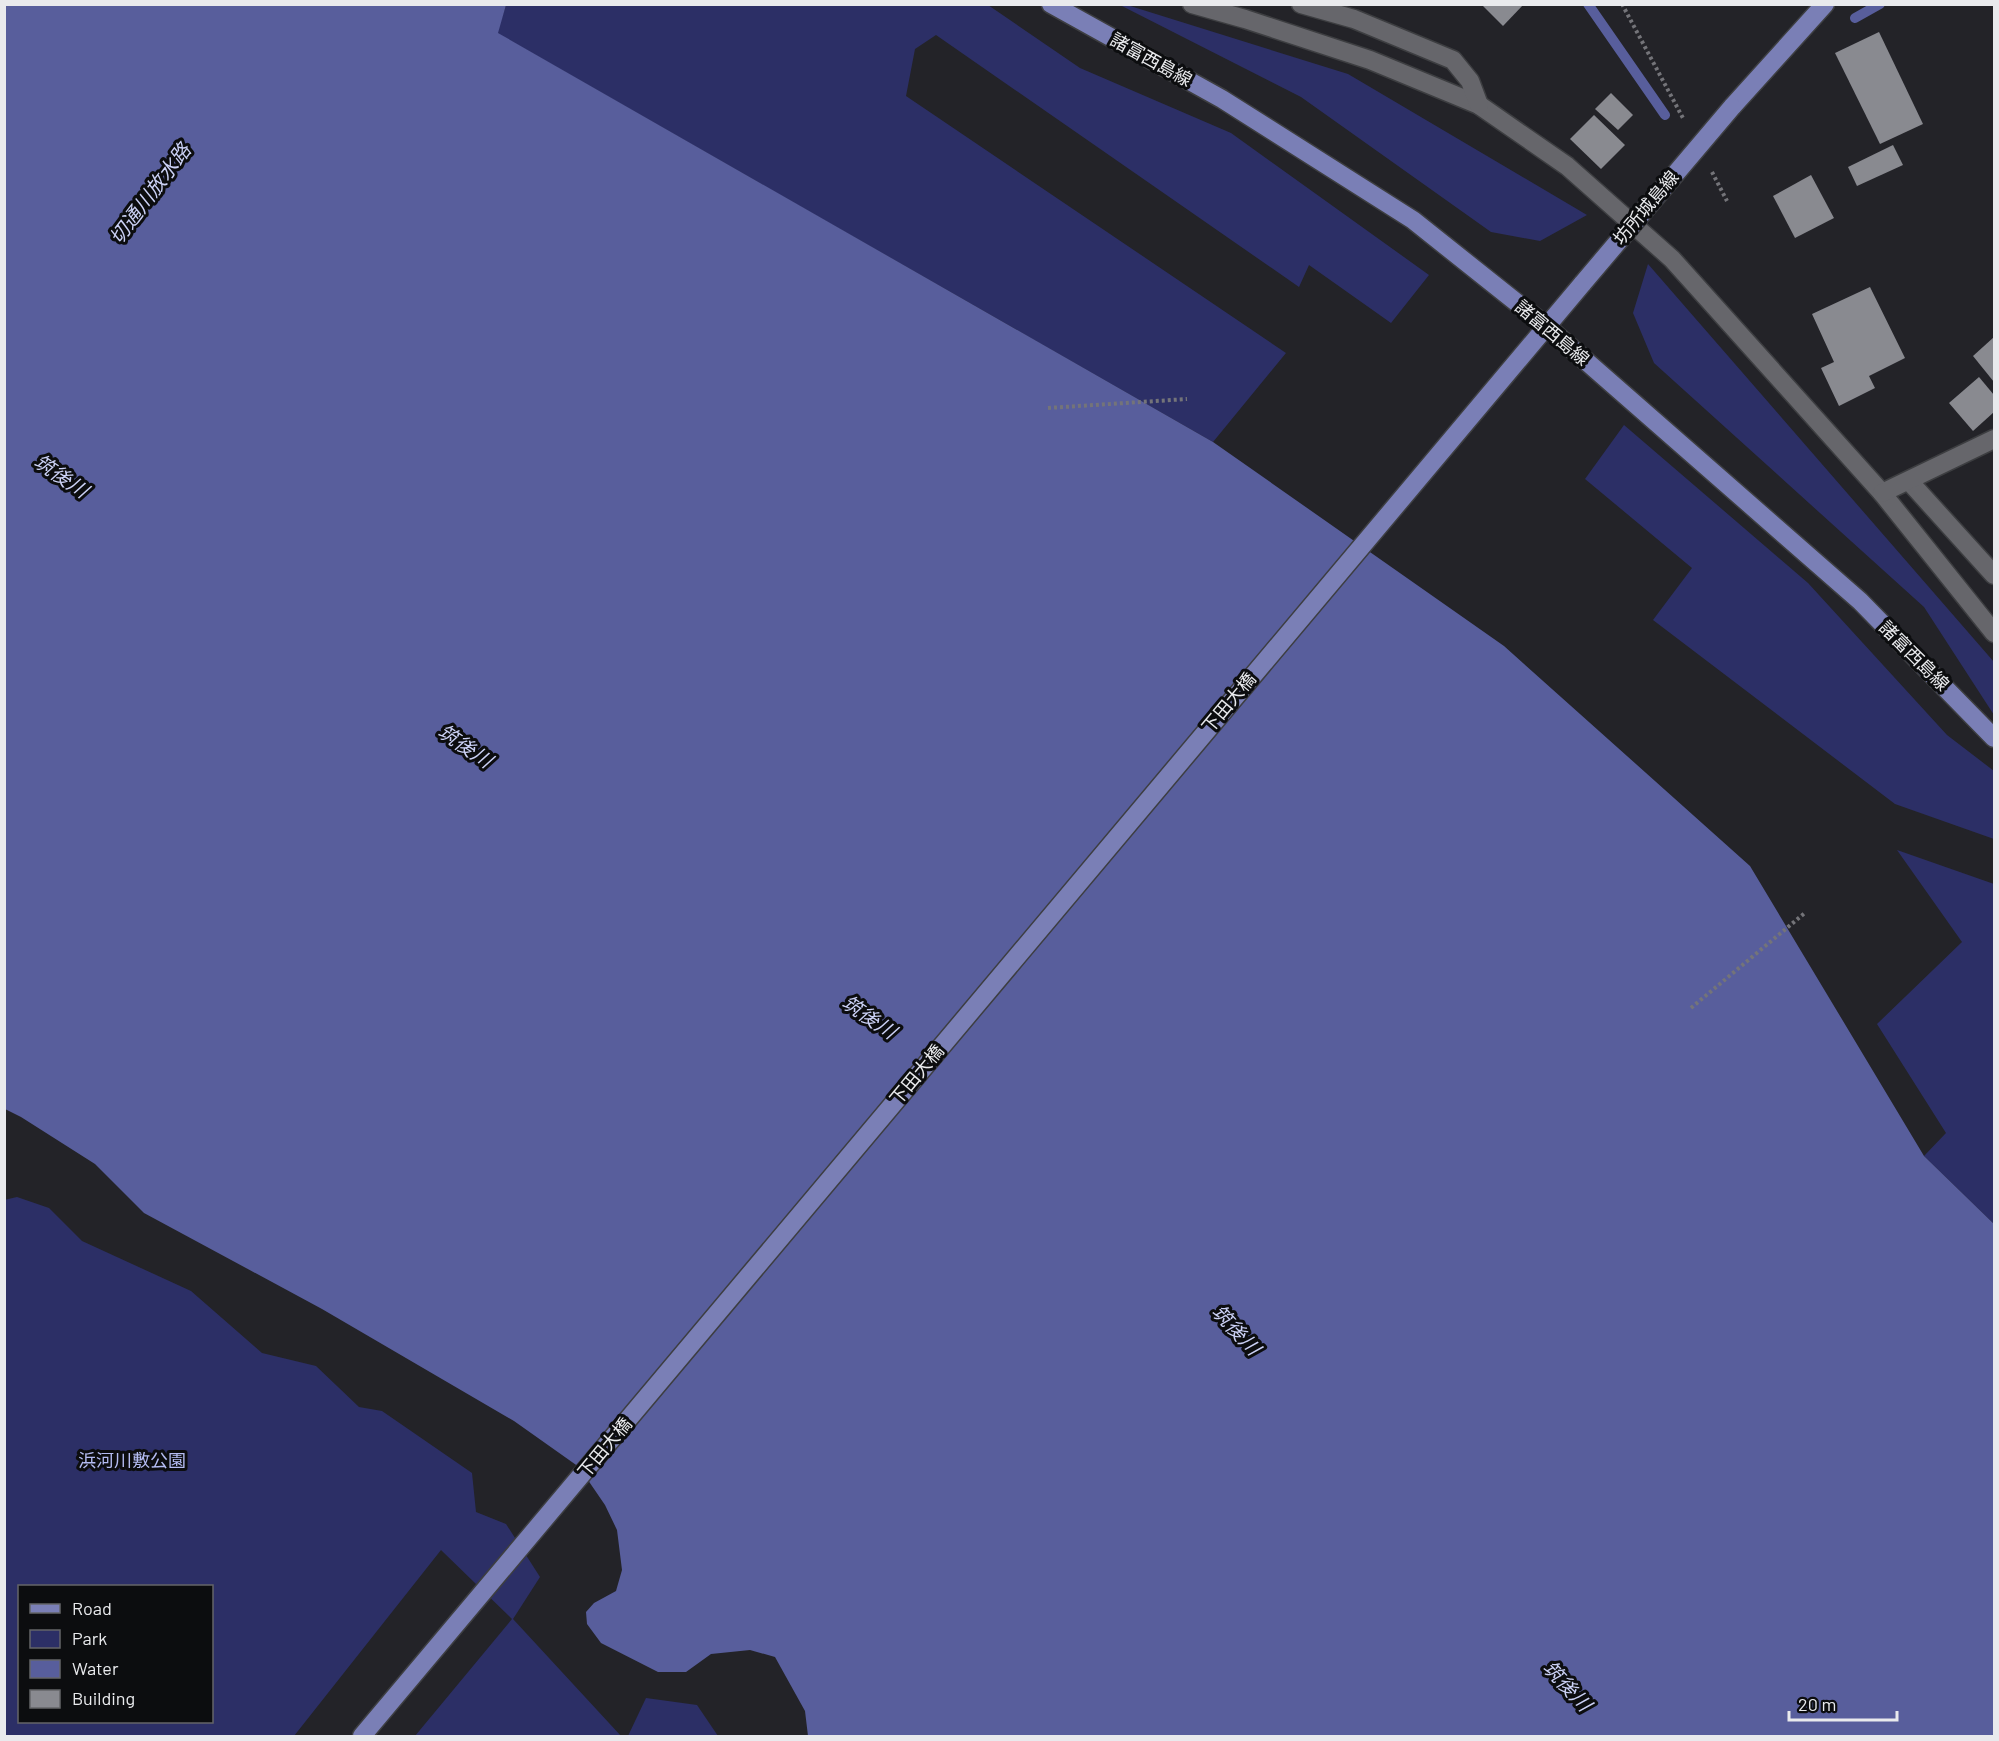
<svg xmlns="http://www.w3.org/2000/svg" width="1999" height="1741" font-family="Barlow,'Noto Sans JP',sans-serif">
<style>
.green{fill:#2c2f66;fill-rule:evenodd}
.water{fill:#585e9c}
.lines{fill:none;stroke-linecap:round;stroke-linejoin:round}
.stream{stroke:#585e9c;stroke-width:10}
.building{fill:#898a90}
.minor-casing{stroke:#3d3e41;stroke-width:21}
.major-casing{stroke:#3d3e41;stroke-width:21}
.path{stroke:#747479;stroke-width:4;stroke-dasharray:3 3;stroke-linecap:butt}
.minor{stroke:#66666b;stroke-width:18}
.major{stroke:#7a7fb6;stroke-width:18}
.major-bridge-casing{stroke:#3d3e41;stroke-width:21;stroke-linecap:butt}
.major-bridge{stroke:#7a7fb6;stroke-width:18}
.labels{text-anchor:middle;stroke-width:6;stroke-linejoin:round;paint-order:stroke}
.street-label{font-size:18px;fill:#e9eaed;stroke:#0c0d0f}
.park-label{font-size:18px;fill:#b4bcf2;stroke:#0c0d0f}
.water-label{font-size:20px;font-style:italic;fill:#cbd1f5;stroke:#0c0d0f}
</style>
<rect width="100%" height="100%" fill="#232328"/>
<!-- green -->
<g class="green">
<polygon points="506,5 988,5 1080,68 1231,133 1429,275 1391,323 1309,265 1299,287 936,35 915,49 906,96 1286,353 1213,442 497,33"/>
<polygon points="1120,5 1127,5 1348,74 1587,215 1540,241 1491,232 1301,97"/>
<polygon points="1648,264 1994,662 1994,715 1924,607 1654,363 1633,313"/>
<polygon points="1624,425 1808,583 1947,735 1994,771 1994,839 1895,804 1653,620 1692,568 1585,479"/>
<polygon points="1897,850 1994,884 1994,1224 1924,1156 1946,1133 1877,1024 1962,942"/>
<path d="M 17,1197 L 49,1208 L 82,1241 L 191,1291 L 262,1353 L 316,1366 L 359,1407 L 382,1411 L 472,1473 L 476,1512 L 506,1524 L 540,1577 L 513,1619 L 621,1736 L 415,1736 L 512,1619 L 441,1550 L 294,1736 L 5,1736 L 4,1200 ZM 20,1586 L 212,1586 L 212,1722 L 20,1722 Z"/>
<polygon points="646,1698 697,1705 718,1736 628,1736"/>
</g>
<!-- water -->
<polygon class="water" points="5,5 506,5 498,33 1213,442 1504,646 1750,866 1924,1156 1994,1224 1994,1736 808,1736 805,1711 775,1657 750,1650 711,1654 686,1672 658,1672 601,1643 587,1624 586,1612 594,1603 616,1591 622,1570 617,1530 605,1505 579,1467 514,1421 322,1309 144,1213 95,1164 21,1117 5,1109"/>
<g class="lines">
<!-- stream -->
<g class="stream">
<polyline points="1588,4 1665,115"/>
<polyline points="1855,18 1880,4"/>
</g>
</g>
<!-- building -->
<g class="building">
<polygon points="1481,4 1524,4 1503,26"/>
<polygon points="1879,32 1923,124 1880,144 1835,53"/>
<polygon points="1611,93 1633,115 1618,130 1595,109"/>
<polygon points="1594,115 1625,145 1601,169 1570,139"/>
<polygon points="1893,145 1903,165 1857,186 1848,167"/>
<polygon points="1811,175 1834,218 1795,238 1773,196"/>
<polygon points="1870,287 1905,358 1869,376 1875,388 1839,406 1821,368 1834,362 1812,314"/>
<polygon points="1994,337 1994,382 1973,356"/>
<polygon points="1979,377 1994,395 1994,412 1973,431 1949,403"/>
</g>
<g class="lines">
<defs>
<g id="minor">
<polyline points="1192,4 1245,19 1370,60 1479,105 1567,166 1672,259 1882,493 1994,633"/>
<polyline points="1301,4 1354,19 1453,60 1470,81 1479,105"/>
<polyline points="1909,481 1994,575"/>
<polyline points="1882,493 1994,439"/>
</g>
<g id="major">
<polyline points="1051,4 1222,99 1413,220 1546,326 1860,601 1994,738"/>
<polyline points="1732,107 1825,4"/>
<polyline points="362,1736 1583,283"/>
</g>
</defs>
<!-- minor casing -->
<use href="#minor" class="minor-casing"/>
<!-- major casing -->
<use href="#major" class="major-casing"/>
<!-- path -->
<g class="path">
<polyline points="1622,4 1684,120"/>
<polyline points="1712,172 1727,201"/>
<polyline points="1048,408 1187,399"/>
<polyline points="1691,1008 1806,912"/>
</g>
<!-- minor -->
<use href="#minor" class="minor"/>
<!-- major -->
<use href="#major" class="major"/>
<defs>
<polyline id="major-bridge" points="1583,283 1732,107"/>
</defs>
<!-- major-bridge casing -->
<use href="#major-bridge" class="major-bridge-casing"/>
<!-- major-bridge -->
<use href="#major-bridge" class="major-bridge"/>
</g>
<g class="labels">
<!-- street labels -->
<g class="street-label">
<text transform="translate(1151 60) rotate(29)" y="6">諸富西島線</text>
<text transform="translate(1646 208) rotate(-50)" y="6">坊所城島線</text>
<text transform="translate(1552 333) rotate(40)" y="6">諸富西島線</text>
<text transform="translate(1914 656) rotate(45)" y="6">諸富西島線</text>
<text transform="translate(1229 703) rotate(-50)" y="6">下田大橋</text>
<text transform="translate(917 1075) rotate(-50)" y="6">下田大橋</text>
<text transform="translate(605 1448) rotate(-50)" y="6">下田大橋</text>
</g>
<!-- park labels -->
<g class="park-label">
<text x="132" y="1467">浜河川敷公園</text>
</g>
<!-- water labels -->
<g class="water-label">
<text transform="translate(150 194) rotate(-53)" y="7">切通川放水路</text>
<text transform="translate(61 476) rotate(34)" y="7">筑後川</text>
<text transform="translate(465 746) rotate(34)" y="7">筑後川</text>
<text transform="translate(869 1017) rotate(34)" y="7">筑後川</text>
<text transform="translate(1236 1330) rotate(47)" y="7">筑後川</text>
<text transform="translate(1567 1686) rotate(47)" y="7">筑後川</text>
</g>
</g>
<!-- border -->
<rect width="1999" height="1741" fill="none" stroke="#e9eaed" stroke-width="12"/>
<!-- legend -->
<rect x="18" y="1585" width="195" height="138" fill="#0c0d0f" stroke="#646568" stroke-width="1.5"/>
<rect x="30" y="1604" width="30" height="9" fill="#7a7fb6" stroke="#646568" stroke-width="1.5"/>
<text x="72" y="1615" font-size="18" fill="#e9eaed">Road</text>
<rect x="30" y="1630" width="30" height="18" fill="#2c2f66" stroke="#646568" stroke-width="1.5"/>
<text x="72" y="1645" font-size="18" fill="#e9eaed">Park</text>
<rect x="30" y="1660" width="30" height="18" fill="#585e9c" stroke="#646568" stroke-width="1.5"/>
<text x="72" y="1675" font-size="18" fill="#e9eaed">Water</text>
<rect x="30" y="1690" width="30" height="18" fill="#898a90" stroke="#646568" stroke-width="1.5"/>
<text x="72" y="1705" font-size="18" fill="#e9eaed">Building</text>
<!-- scale -->
<path d="M1789 1711v9h108v-9" fill="none" stroke="#e9eaed" stroke-width="3"/>
<text x="1798" y="1711" font-size="18" fill="#e9eaed" stroke="#0c0d0f" stroke-width="4.5" paint-order="stroke">20 m</text>
</svg>
